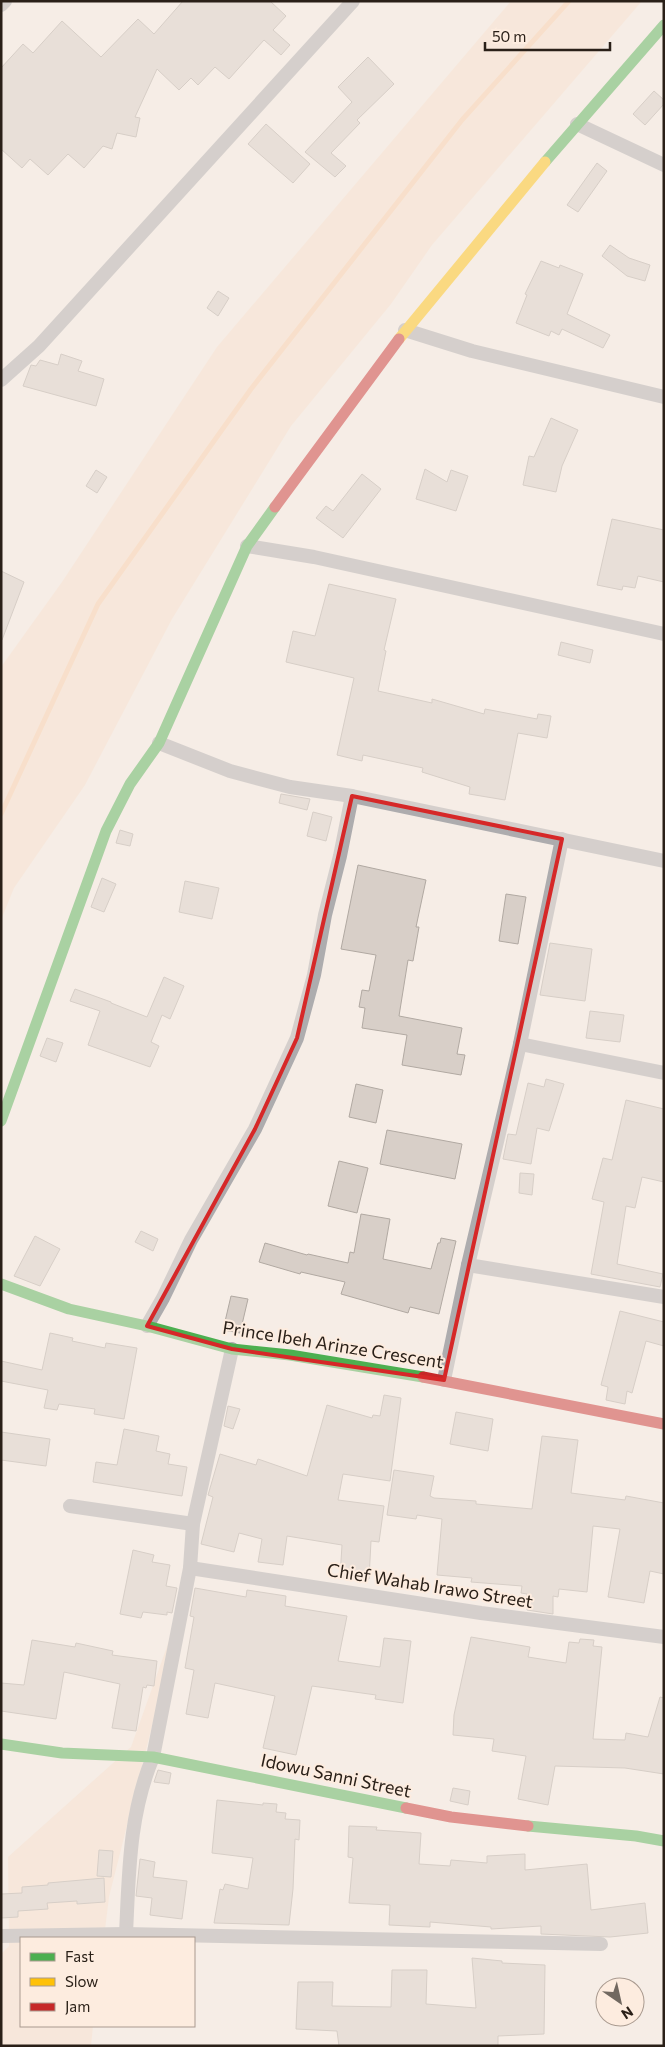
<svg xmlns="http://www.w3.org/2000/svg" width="665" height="2047" font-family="Commissioner,sans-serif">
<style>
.green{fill:#f8e1cf}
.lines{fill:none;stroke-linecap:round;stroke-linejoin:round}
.stream{stroke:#fbcfaa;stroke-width:5}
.building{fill:#d8cfc8;stroke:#b1a9a2}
.street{stroke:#adacae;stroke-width:14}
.fast{stroke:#4caf50;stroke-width:11}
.slow{stroke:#ffc107;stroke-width:11}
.jam{stroke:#c62828;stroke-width:11}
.marked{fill:none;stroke:#d62828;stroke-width:4;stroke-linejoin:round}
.labels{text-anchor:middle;stroke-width:4;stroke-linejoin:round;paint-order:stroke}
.street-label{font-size:18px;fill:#2a2018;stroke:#fdecdf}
</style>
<rect width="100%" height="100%" fill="#f6ede6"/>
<!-- green -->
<g class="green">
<polygon points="511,1 642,1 432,245 391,304 291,426 172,619 85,785 14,888 1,920 1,667 62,582 217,347"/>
<polygon points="184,1599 109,1897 104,1938 21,1938 21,2026 93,2026 91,2046 1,2046 1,1954 9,1946 8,1857 131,1747"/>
</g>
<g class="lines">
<!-- stream -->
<polyline class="stream" points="1,814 98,604 251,389 462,120 569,1"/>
</g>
<!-- building -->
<g class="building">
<polygon points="183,1 270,1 286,16 273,30 290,45 281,55 264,40 229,79 215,67 198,85 191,78 179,90 157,69 135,117 140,118 136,137 117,133 112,149 103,146 84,168 68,154 48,175 30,159 22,168 1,149 1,68 23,44 33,53 62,21 101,57 138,19 154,34"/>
<polygon points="368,57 394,84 357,120 360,123 331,153 346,166 335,177 305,152 352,102 338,87"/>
<polygon points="654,91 664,100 664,104 645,125 633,114"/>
<polygon points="266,124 310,164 293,183 248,144"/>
<polygon points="597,163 607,171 578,212 567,205"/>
<polygon points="610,245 629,258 650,265 645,281 627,276 602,256"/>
<polygon points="541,261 559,268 560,265 583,274 567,314 610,335 603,348 562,329 559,335 551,331 549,336 516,323 527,295 525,294"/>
<polygon points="218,291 229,298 218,316 207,308"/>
<polygon points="61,354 82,361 78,371 104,379 96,406 23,386 31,365 36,366 40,360 58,365"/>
<polygon points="551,418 578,430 562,466 556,492 523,485 529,456 534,457"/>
<polygon points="425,469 447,482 451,470 468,476 456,511 416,499"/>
<polygon points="96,470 107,477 97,493 86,486"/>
<polygon points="362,474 381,489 343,538 316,518 326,506 333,511"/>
<polygon points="612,519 664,530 664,582 638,576 635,588 623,586 622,590 597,585"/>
<polygon points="1,571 24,582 2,640 1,639"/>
<polygon points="329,584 396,599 384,650 386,651 378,691 432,703 432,699 484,714 485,709 537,719 538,714 551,716 547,738 518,733 505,800 469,794 470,787 422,772 423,768 363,755 362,761 337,755 354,678 286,662 293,631 315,636"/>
<polygon points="561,642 593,650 590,663 558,655"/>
<polygon points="281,794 310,799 307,810 279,803"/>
<polygon points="313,812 332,817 326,841 307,836"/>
<polygon points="120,830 133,834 130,846 116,843"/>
<polygon points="358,865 426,880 416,927 419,927 413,961 408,960 399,1016 462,1028 457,1054 465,1055 461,1075 402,1065 407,1035 362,1028 365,1008 359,1007 362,990 369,991 376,955 341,949"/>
<polygon points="102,878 116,884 104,912 91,907"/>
<polygon points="185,881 219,888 212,919 179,912"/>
<polygon points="506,894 526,897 518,944 499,941"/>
<polygon points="550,943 592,949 585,1001 540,995"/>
<polygon points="164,977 184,986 170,1019 162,1015 151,1042 159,1046 150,1067 88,1045 100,1011 70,1001 75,989 111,1002 111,1003 147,1017"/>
<polygon points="590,1011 624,1015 620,1042 586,1038"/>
<polygon points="47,1038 63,1043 56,1062 40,1056"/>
<polygon points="546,1079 564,1084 549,1131 537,1128 531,1164 503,1159 508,1134 516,1135 528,1083 544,1087"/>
<polygon points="356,1084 383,1090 376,1123 349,1117"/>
<polygon points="626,1100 664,1109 664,1182 642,1177 635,1208 626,1206 617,1264 663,1274 660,1287 591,1274 604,1202 592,1199 603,1158 612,1160"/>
<polygon points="387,1130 462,1144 455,1179 380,1164"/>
<polygon points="339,1161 368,1168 357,1213 328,1206"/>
<polygon points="520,1173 534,1174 532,1195 519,1193"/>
<polygon points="361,1214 390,1219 383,1259 431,1269 438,1243 440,1243 441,1238 456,1241 439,1314 410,1307 408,1313 341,1294 345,1282 301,1272 300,1274 259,1262 265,1243 307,1255 308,1254 348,1263 350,1252 354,1253"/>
<polygon points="141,1231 158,1239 153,1251 135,1242"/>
<polygon points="35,1236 60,1249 40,1286 14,1276"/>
<polygon points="231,1296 248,1299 240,1333 223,1330"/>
<polygon points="620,1311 664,1322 664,1346 646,1341 632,1393 627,1391 625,1404 606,1400 608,1387 601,1385"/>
<polygon points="50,1333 73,1338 72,1341 105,1348 106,1343 137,1348 124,1419 94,1414 95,1409 59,1404 57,1410 44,1408 48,1390 1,1381 1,1361 42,1370"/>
<polygon points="384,1395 401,1398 390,1481 343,1474 338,1500 384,1506 379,1542 371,1541 369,1579 340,1577 342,1545 287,1536 283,1565 258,1562 262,1539 239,1533 234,1552 201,1544 213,1497 208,1495 220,1454 256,1465 258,1459 307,1476 327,1405 372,1418 373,1415 380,1416"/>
<polygon points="228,1406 240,1409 233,1429 224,1426"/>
<polygon points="456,1412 493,1419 488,1451 450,1444"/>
<polygon points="124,1429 159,1436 156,1451 170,1454 168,1464 187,1467 182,1496 93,1482 96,1462 117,1465"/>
<polygon points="1,1432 50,1439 46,1466 1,1460"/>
<polygon points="542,1436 578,1440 571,1493 625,1500 626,1496 664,1503 664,1574 650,1571 644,1603 608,1597 620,1529 593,1526 587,1592 559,1589 558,1597 553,1596 553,1614 527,1610 527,1594 521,1593 522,1586 471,1582 472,1578 437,1575 442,1519 417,1515 416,1519 387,1515 394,1470 434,1476 430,1496 434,1498 476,1501 476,1504 532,1509"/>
<polygon points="133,1550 154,1555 152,1562 170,1565 166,1586 177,1588 172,1613 167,1612 167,1615 143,1612 141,1618 120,1614"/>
<polygon points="195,1588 246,1597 247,1590 286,1596 285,1606 347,1616 338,1661 380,1667 384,1638 411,1641 403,1703 375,1699 376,1695 312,1686 296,1755 263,1748 275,1696 215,1683 208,1718 186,1714 194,1670 185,1668 194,1617 190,1616"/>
<polygon points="471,1637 530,1647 528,1657 566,1663 569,1642 579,1643 580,1639 594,1640 593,1646 602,1647 593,1739 625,1740 626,1733 648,1737 660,1697 664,1698 664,1774 625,1768 555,1766 548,1805 518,1799 526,1756 492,1751 494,1739 453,1735 454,1715"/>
<polygon points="32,1640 75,1647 76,1643 113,1651 112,1655 157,1661 154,1686 147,1685 146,1688 143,1687 136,1731 112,1728 120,1684 64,1672 56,1719 1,1711 1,1683 24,1685"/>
<polygon points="158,1770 171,1773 169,1784 154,1782"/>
<polygon points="453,1788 470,1791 468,1805 450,1801"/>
<polygon points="217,1800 263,1805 263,1803 277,1804 276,1812 286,1813 285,1819 300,1820 299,1840 295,1839 293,1889 289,1925 214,1923 220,1889 223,1890 225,1884 248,1889 253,1858 212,1853"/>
<polygon points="349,1826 377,1827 376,1830 421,1833 419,1864 450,1866 451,1860 487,1863 487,1856 525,1854 525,1870 587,1864 591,1910 645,1903 648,1933 610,1937 541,1934 541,1926 491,1929 491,1927 430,1922 430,1927 389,1925 390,1905 349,1903 353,1858 348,1857"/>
<polygon points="99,1850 113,1851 111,1877 97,1876"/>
<polygon points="140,1859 155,1862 153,1877 187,1881 182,1919 150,1915 152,1898 136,1896"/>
<polygon points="104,1878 105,1902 77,1904 77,1901 47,1903 48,1909 18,1911 18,1917 1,1918 1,1894 22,1893 22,1887 48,1885 48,1883"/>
<polygon points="472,1958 502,1961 502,1963 545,1965 544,2034 498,2036 498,2046 339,2046 337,2031 296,2029 298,1982 333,1982 332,2006 391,2007 392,1970 427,1970 426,2004 476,2008"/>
</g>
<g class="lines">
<!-- street -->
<g class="street">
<polyline points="1,5 5,1"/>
<polyline points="577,124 664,165"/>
<polyline points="405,330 472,351 664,397"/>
<polyline points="1,380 39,346 353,1"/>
<polyline points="247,546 314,557 664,634"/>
<polyline points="159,743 230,771 290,787 352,796 664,861"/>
<polyline points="520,1044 664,1073"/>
<polyline points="468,1265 664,1297"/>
<polyline points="147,1326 163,1298 191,1240 255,1129 297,1038 314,975 325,915 340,856 352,796"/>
<polyline points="444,1380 468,1265 520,1044 562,839"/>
<polyline points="70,1506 193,1524"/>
<polyline points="190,1568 481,1613 664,1637"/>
<path d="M 126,1934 C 129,1872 129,1814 153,1757 L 190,1568 L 193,1524 L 232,1349"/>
<polyline points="1,1936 126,1934 601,1944"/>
</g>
<!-- fast -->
<g class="fast">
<polyline points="545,162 664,25"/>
<polyline points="1,1121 106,831 130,784 159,743 247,546 275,507"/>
<polyline points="1,1284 69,1309 147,1326 232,1349 290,1355 423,1377"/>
<polyline points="1,1744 62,1753 153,1757 406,1808"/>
<polyline points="528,1826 636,1836 664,1841"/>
</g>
<!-- slow -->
<polyline class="slow" points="399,339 545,162"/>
<!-- jam -->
<g class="jam">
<polyline points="275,507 399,339"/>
<polyline points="423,1377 664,1424"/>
<polyline points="406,1808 451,1817 528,1826"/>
</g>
</g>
<!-- marked area -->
<path d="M0 0H665V2047H0ZM 352,796 L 562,839 L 444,1380 L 232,1349 L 147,1326 L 255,1129 L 297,1038 Z" fill="#f6ede6" fill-opacity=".55" fill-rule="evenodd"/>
<path class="marked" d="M 352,796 L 562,839 L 444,1380 L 232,1349 L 147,1326 L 255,1129 L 297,1038 Z"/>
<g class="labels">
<!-- street labels -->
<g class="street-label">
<text transform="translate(333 1345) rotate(9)" y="6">Prince Ibeh Arinze Crescent</text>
<text transform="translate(430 1586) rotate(9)" y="6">Chief Wahab Irawo Street</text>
<text transform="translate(336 1776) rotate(12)" y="6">Idowu Sanni Street</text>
</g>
</g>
<!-- border -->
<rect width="665" height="2047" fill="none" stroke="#2a2018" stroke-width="5"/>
<!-- legend -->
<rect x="20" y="1937" width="175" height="90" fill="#fdecdf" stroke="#a99a8f"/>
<rect x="30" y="1953" width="25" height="8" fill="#4caf50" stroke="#a99a8f"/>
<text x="65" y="1962" font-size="15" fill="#2a2018">Fast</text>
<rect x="30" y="1978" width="25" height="8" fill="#ffc107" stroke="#a99a8f"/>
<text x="65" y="1987" font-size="15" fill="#2a2018">Slow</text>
<rect x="30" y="2003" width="25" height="8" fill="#c62828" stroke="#a99a8f"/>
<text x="65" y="2012" font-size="15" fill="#2a2018">Jam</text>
<!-- north arrow -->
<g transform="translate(620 2002) rotate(146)"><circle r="24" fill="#fdecdf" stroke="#a99a8f"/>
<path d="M0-4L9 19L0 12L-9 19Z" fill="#716860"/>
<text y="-8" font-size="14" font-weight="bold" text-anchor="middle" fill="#2a2018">N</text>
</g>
<!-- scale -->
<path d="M485 42v8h125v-8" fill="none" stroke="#2a2018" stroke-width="2.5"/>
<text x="492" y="42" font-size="15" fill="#2a2018" stroke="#fdecdf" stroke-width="4" paint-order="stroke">50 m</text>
</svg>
